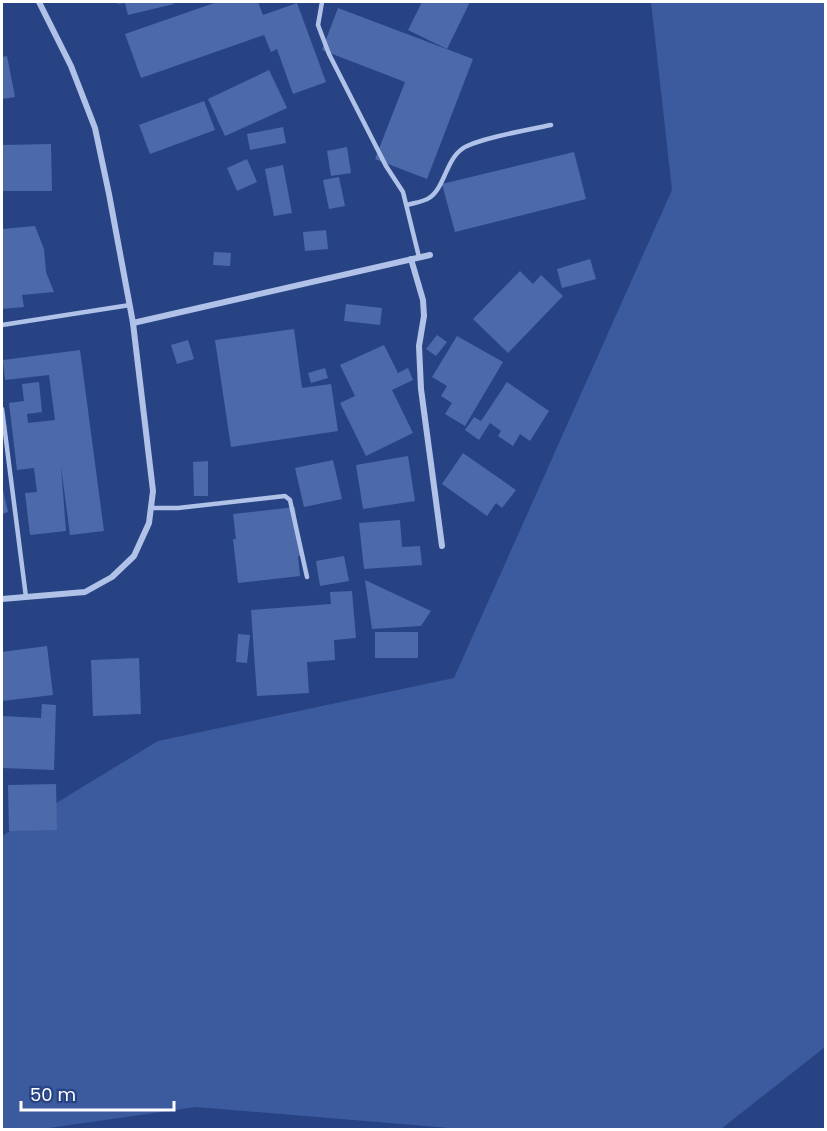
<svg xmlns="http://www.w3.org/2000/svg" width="827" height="1131" font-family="Poppins,sans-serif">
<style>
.green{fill:#3c5b9f}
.building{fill:#4c6aa9}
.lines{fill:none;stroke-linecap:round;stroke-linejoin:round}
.lane{stroke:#b0c2e7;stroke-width:4.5}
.street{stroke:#b0c2e7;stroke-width:6}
</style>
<rect width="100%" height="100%" fill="#274383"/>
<!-- green -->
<polygon class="green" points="651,2 825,2 825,1047 721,1129 461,1129 196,1107 42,1129 2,1130 2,836 158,741 454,678 672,190"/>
<!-- building -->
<g class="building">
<polygon points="117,2 173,2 174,4 128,15 125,3 118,4"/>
<polygon points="217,2 258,2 263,15 297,3 326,82 293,94 277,49 271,52 264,35 141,78 125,34"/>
<polygon points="422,2 470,2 447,49 408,30"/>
<polygon points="338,8 473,59 427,179 375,159 405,82 322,50"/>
<polygon points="7,56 15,97 2,99 2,57"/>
<polygon points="269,70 287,108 225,136 208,99"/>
<polygon points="204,101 215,130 150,154 139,125"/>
<polygon points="283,127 286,143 250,150 247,134"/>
<polygon points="51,144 52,191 3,191 2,145"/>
<polygon points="347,147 351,173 331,176 327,151"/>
<polygon points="574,152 586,199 455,232 442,184"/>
<polygon points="247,159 257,182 237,191 227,168"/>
<polygon points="283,165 292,213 274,216 265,169"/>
<polygon points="339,177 345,206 329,209 323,180"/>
<polygon points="35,226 44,249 46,272 54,292 22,295 24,307 2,309 2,229"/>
<polygon points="326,230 328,249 305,251 303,232"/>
<polygon points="214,252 231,253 230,266 213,265"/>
<polygon points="590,259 596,279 562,288 557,269"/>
<polygon points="520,271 533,284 541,275 563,296 508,353 473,319"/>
<polygon points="346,304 382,308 380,325 344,321"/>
<polygon points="294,329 302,388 331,384 338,431 231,447 215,340"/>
<polygon points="437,335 447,342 436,356 426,349"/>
<polygon points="457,336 503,362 465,426 445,414 452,403 441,396 447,386 432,377"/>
<polygon points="188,340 194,359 177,364 171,345"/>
<polygon points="384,345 398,373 408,368 413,380 392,390 413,433 366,456 340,403 355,396 340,365"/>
<polygon points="80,350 104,531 70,535 61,466 66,531 30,535 25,493 37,492 34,468 17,470 9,403 24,401 22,384 39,382 42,412 27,414 28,423 55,420 49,375 5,380 3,360"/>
<polygon points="325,368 328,378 311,383 308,373"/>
<polygon points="507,382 549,411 530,441 520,434 513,446 498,436 501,431 490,423 479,440 465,430 474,417 481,421"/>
<polygon points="463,453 516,490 502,508 496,503 487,516 442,484"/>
<polygon points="408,456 415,501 363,509 356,465"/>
<polygon points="333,460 342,499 304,507 295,468"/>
<polygon points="208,461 208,496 194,496 193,462"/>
<polygon points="2,486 8,512 2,514"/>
<polygon points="295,507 301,556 298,556 300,576 238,583 233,539 236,539 233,514"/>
<polygon points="400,520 402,547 420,546 422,565 364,569 359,523"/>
<polygon points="344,556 349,581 320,586 316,561"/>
<polygon points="365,580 431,611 421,626 372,629"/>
<polygon points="352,591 356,638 334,640 335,660 307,662 309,693 257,696 251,610 331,604 330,592"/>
<rect x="375" y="632" width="43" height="26"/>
<polygon points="238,634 250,635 247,663 236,662"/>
<polygon points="47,646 53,695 2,701 2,652"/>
<polygon points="139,658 141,714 93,716 91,660"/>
<polygon points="42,704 56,705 54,770 2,768 2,716 41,718"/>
<polygon points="56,784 57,830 9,831 8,785"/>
</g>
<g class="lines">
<!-- lane -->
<g class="lane">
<polyline points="322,2 318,25 329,54 386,166 403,192 419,257"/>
<path d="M 407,205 C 413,203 423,202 429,198 C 444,189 446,160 462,149 C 475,139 532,129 551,125"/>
<polyline points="2,325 130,305"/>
<polyline points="2,409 26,597"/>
<polyline points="151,508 178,508 285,496 290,500 307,577"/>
</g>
<!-- street -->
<g class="street">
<polyline points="411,259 423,300 424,316 419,346 421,389 442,546"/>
<polyline points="133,323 430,255"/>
<polyline points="2,599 85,592 112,577 134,556 149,523 153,491 133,323 109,194 95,128 71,66 39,2"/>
</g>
</g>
<!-- border -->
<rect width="827" height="1131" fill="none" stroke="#ffffff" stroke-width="6"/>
<!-- scale -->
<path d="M21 1101v9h153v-9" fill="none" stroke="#ffffff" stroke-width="3"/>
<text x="30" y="1101" font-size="18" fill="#ffffff" stroke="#274383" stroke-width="4.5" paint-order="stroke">50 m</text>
</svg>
